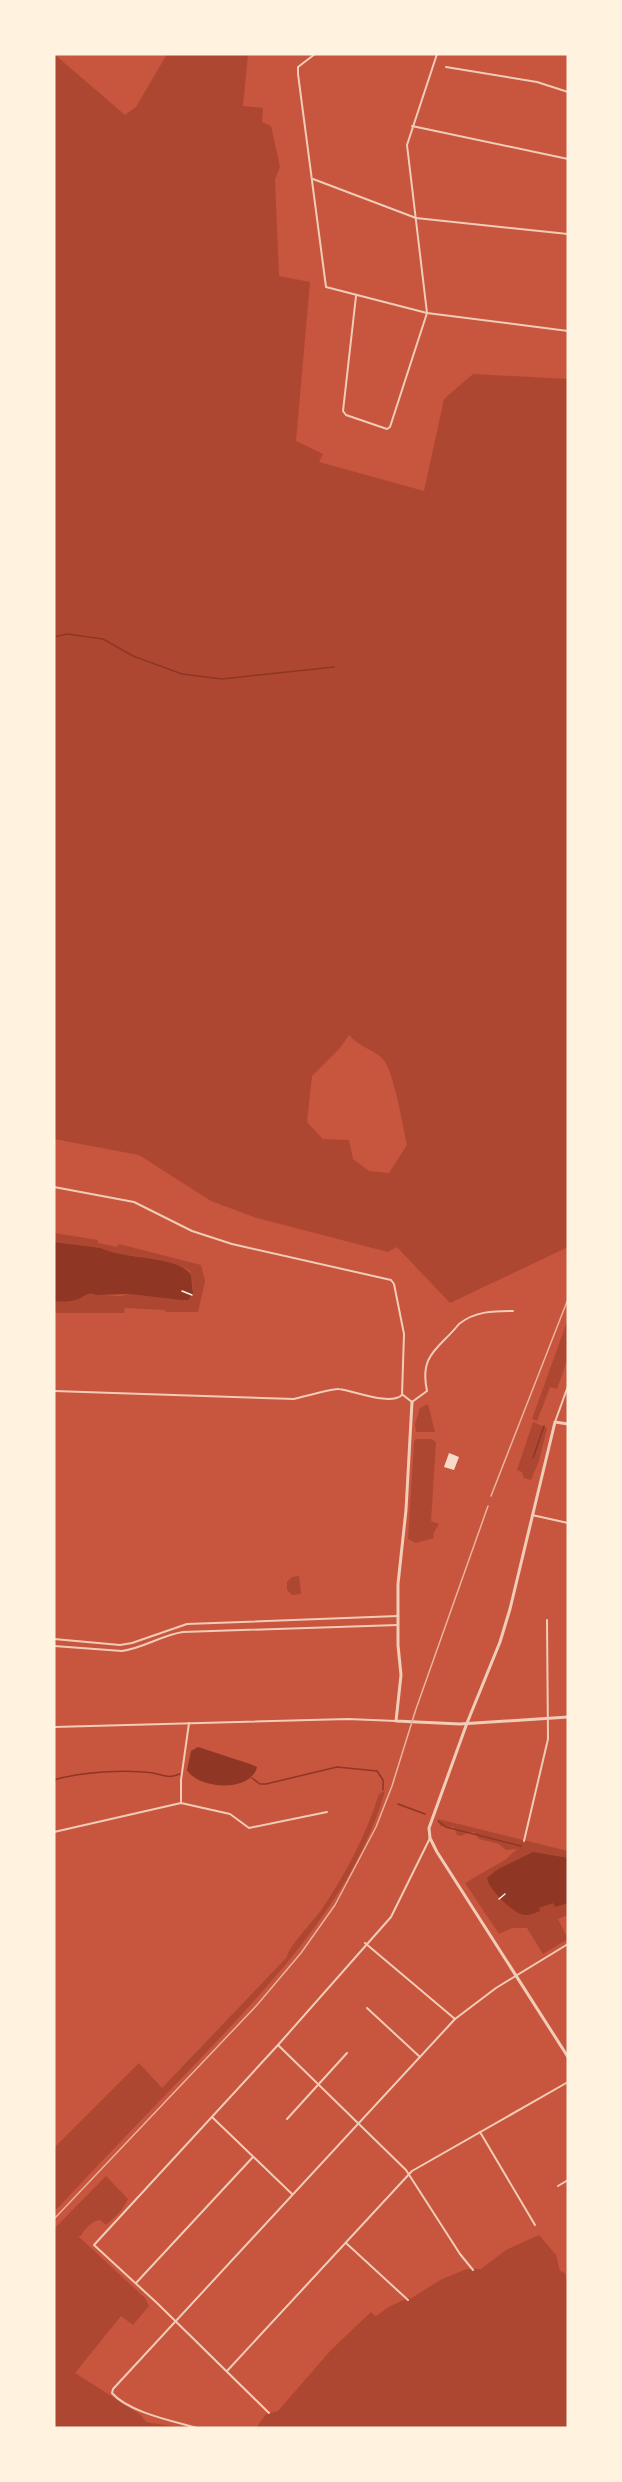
<svg xmlns="http://www.w3.org/2000/svg" width="622" height="2482" font-family="'Alegreya Sans',sans-serif">
<style>
.green{fill:#ae4732;fill-rule:evenodd}
.water{fill:#8f3625}
.lines{fill:none;stroke-linecap:round;stroke-linejoin:round}
.stream{stroke:#8f3625;stroke-width:1.5}
.building{fill:#f7dbc8}
.path{stroke:#fff3e0;stroke-width:1.5}
.minor{stroke:#f1ccb7;stroke-width:2}
.tertiary{stroke:#f1ccb7;stroke-width:3}
.rail{stroke:#e9b49f;stroke-width:1.5}
</style>
<rect width="100%" height="100%" fill="#c8553d"/>
<!-- green -->
<g class="green">
<path d="M 54,54 L 125,115 L 136,107 L 167,54 L 248,54 L 243,106 L 263,108 L 262,122 L 271,126 L 280,167 L 275,179 L 279,276 L 310,282 L 296,441 L 323,454 L 319,462 L 424,491 L 444,399 L 473,374 L 568,379 L 568,1247 L 450,1303 L 397,1247 L 388,1252 L 257,1218 L 211,1201 L 139,1155 L 54,1139 ZM 349,1035 C 359,1047 376,1051 383,1059 C 394,1072 403,1126 407,1145 L 389,1173 L 369,1171 L 353,1159 L 349,1140 L 323,1139 L 307,1122 L 312,1076 L 340,1048 Z"/>
<polygon points="54,1233 92,1239 98,1240 98,1243 117,1247 119,1244 201,1265 205,1281 198,1312 166,1312 165,1310 125,1308 124,1313 54,1313 54,1302 77,1300 86,1294 121,1296 129,1294 180,1300 191,1297 193,1288 190,1271 185,1268 135,1256 105,1253 101,1248 54,1242"/>
<polygon points="568,1319 568,1358 557,1389 550,1387 537,1421 532,1419"/>
<polygon points="428,1404 435,1432 416,1432 415,1424 420,1408"/>
<polygon points="533,1422 547,1428 539,1461 531,1480 524,1478 522,1472 517,1470"/>
<polygon points="416,1439 431,1439 436,1442 431,1521 439,1524 433,1534 434,1538 416,1543 408,1539 414,1442"/>
<polygon points="299,1576 301,1594 292,1595 287,1590 287,1582 292,1577"/>
<path d="M 385,1791 C 356,1894 273,1982 201,2058 C 152,2109 102,2160 54,2212 L 54,2148 L 139,2063 L 162,2088 L 287,1957 C 287,1949 312,1922 319,1913 C 344,1878 366,1835 379,1794 Z"/>
<polygon points="438,1819 568,1851 568,1915 558,1919 568,1939 543,1954 527,1928 512,1928 499,1934 465,1883 505,1860 517,1849 506,1850 499,1844 479,1839 474,1832 468,1832 462,1836 457,1835 454,1827 440,1826"/>
<path d="M 106,2176 L 128,2199 L 121,2211 L 106,2225 L 100,2220 C 91,2221 84,2230 81,2236 L 78,2236 L 145,2298 L 149,2306 L 133,2325 L 121,2316 L 75,2373 L 141,2415 L 146,2422 L 182,2428 L 54,2428 L 54,2229 Z"/>
<path d="M 539,2235 L 556,2255 L 560,2271 L 565,2273 L 567,2282 L 568,2428 L 256,2428 L 266,2414 L 278,2411 L 331,2350 L 371,2312 L 375,2316 C 381,2314 383,2310 389,2307 C 395,2303 402,2302 408,2297 L 410,2299 L 442,2279 L 467,2269 L 481,2269 L 506,2250 Z"/>
</g>
<!-- water -->
<g class="water">
<path d="M 54,1242 L 101,1248 C 119,1259 181,1256 191,1275 L 193,1294 L 188,1300 L 180,1300 L 129,1294 L 96,1295 C 86,1291 85,1297 76,1300 C 70,1302 61,1301 54,1302 Z"/>
<path d="M 198,1747 L 250,1764 L 257,1767 C 251,1793 198,1789 187,1770 L 191,1751 Z"/>
<path d="M 533,1852 L 568,1858 L 568,1903 L 555,1907 L 553,1903 L 539,1908 L 540,1911 C 535,1913 530,1915 525,1915 C 514,1915 488,1888 487,1878 L 498,1869 Z"/>
</g>
<g class="lines">
<!-- stream -->
<g class="stream">
<polyline points="54,637 67,634 103,639 133,656 182,674 222,679 334,667"/>
<polyline points="533,1458 544,1426"/>
<polyline points="252,1778 260,1784 266,1784 337,1767 377,1771 383,1780 383,1790"/>
<path d="M 54,1780 C 80,1772 126,1769 153,1773 C 164,1775 168,1779 180,1774"/>
<polyline points="398,1804 425,1814"/>
<polyline points="438,1821 446,1827 521,1846"/>
</g>
</g>
<!-- building -->
<polygon class="building" points="449,1453 459,1457 454,1470 444,1467"/>
<g class="lines">
<!-- path -->
<g class="path">
<polyline points="182,1291 192,1295"/>
<polyline points="499,1899 505,1894"/>
</g>
<!-- minor -->
<g class="minor">
<polyline points="315,54 298,67 298,74 326,287 427,313 568,331"/>
<polyline points="446,67 537,82 568,92"/>
<polyline points="412,126 568,159"/>
<polyline points="313,179 416,218 568,234"/>
<polyline points="356,296 343,411 346,415 387,429 390,427 427,313 407,145 437,54"/>
<polyline points="54,1187 134,1202 192,1231 232,1244 391,1280 394,1284 404,1334 402,1395"/>
<path d="M 54,1391 L 294,1399 C 303,1397 333,1388 339,1389 C 355,1391 390,1406 402,1395"/>
<path d="M 403,1395 L 412,1402 L 427,1391 C 419,1354 439,1349 459,1324 C 475,1311 494,1311 513,1311"/>
<polyline points="555,1422 568,1386"/>
<polyline points="532,1515 568,1523"/>
<polyline points="54,1639 120,1645 132,1643 187,1624 398,1616"/>
<path d="M 54,1646 L 122,1651 C 144,1648 162,1635 183,1632 L 398,1625"/>
<polyline points="54,1727 348,1719 396,1721"/>
<polyline points="181,1803 181,1780 189,1723"/>
<polyline points="54,1832 181,1803 230,1814 249,1828 327,1812"/>
<polyline points="524,1841 548,1739 547,1620"/>
<polyline points="365,1943 455,2019"/>
<polyline points="367,2008 420,2057"/>
<polyline points="278,2045 406,2170 460,2254 473,2270"/>
<polyline points="212,2117 292,2194"/>
<polyline points="287,2119 347,2053"/>
<polyline points="480,2132 535,2225"/>
<polyline points="558,2186 568,2180"/>
<polyline points="346,2243 408,2300"/>
<polyline points="136,2283 253,2157"/>
<polyline points="227,2371 412,2171 568,2082"/>
<polyline points="269,2413 157,2303 94,2245 278,2045 391,1917 430,1838"/>
<path d="M 197,2428 C 173,2421 128,2412 112,2393 L 113,2389 L 455,2019 L 496,1988 L 568,1944"/>
</g>
<!-- tertiary -->
<g class="tertiary">
<polyline points="412,1402 406,1510 398,1584 398,1645 401,1675 396,1721 460,1724 568,1717"/>
<polyline points="568,1424 555,1422 510,1609 500,1642 467,1723 429,1828 430,1838 437,1852 568,2057"/>
</g>
<!-- rail -->
<g class="rail">
<polyline points="491,1496 568,1299"/>
<polyline points="54,2219 257,2005 301,1953 335,1905 376,1827 392,1786 416,1709 488,1506"/>
</g>
</g>
<!-- border -->
<rect width="622" height="2482" fill="none" stroke="#fff3e0" stroke-width="111"/>
</svg>
